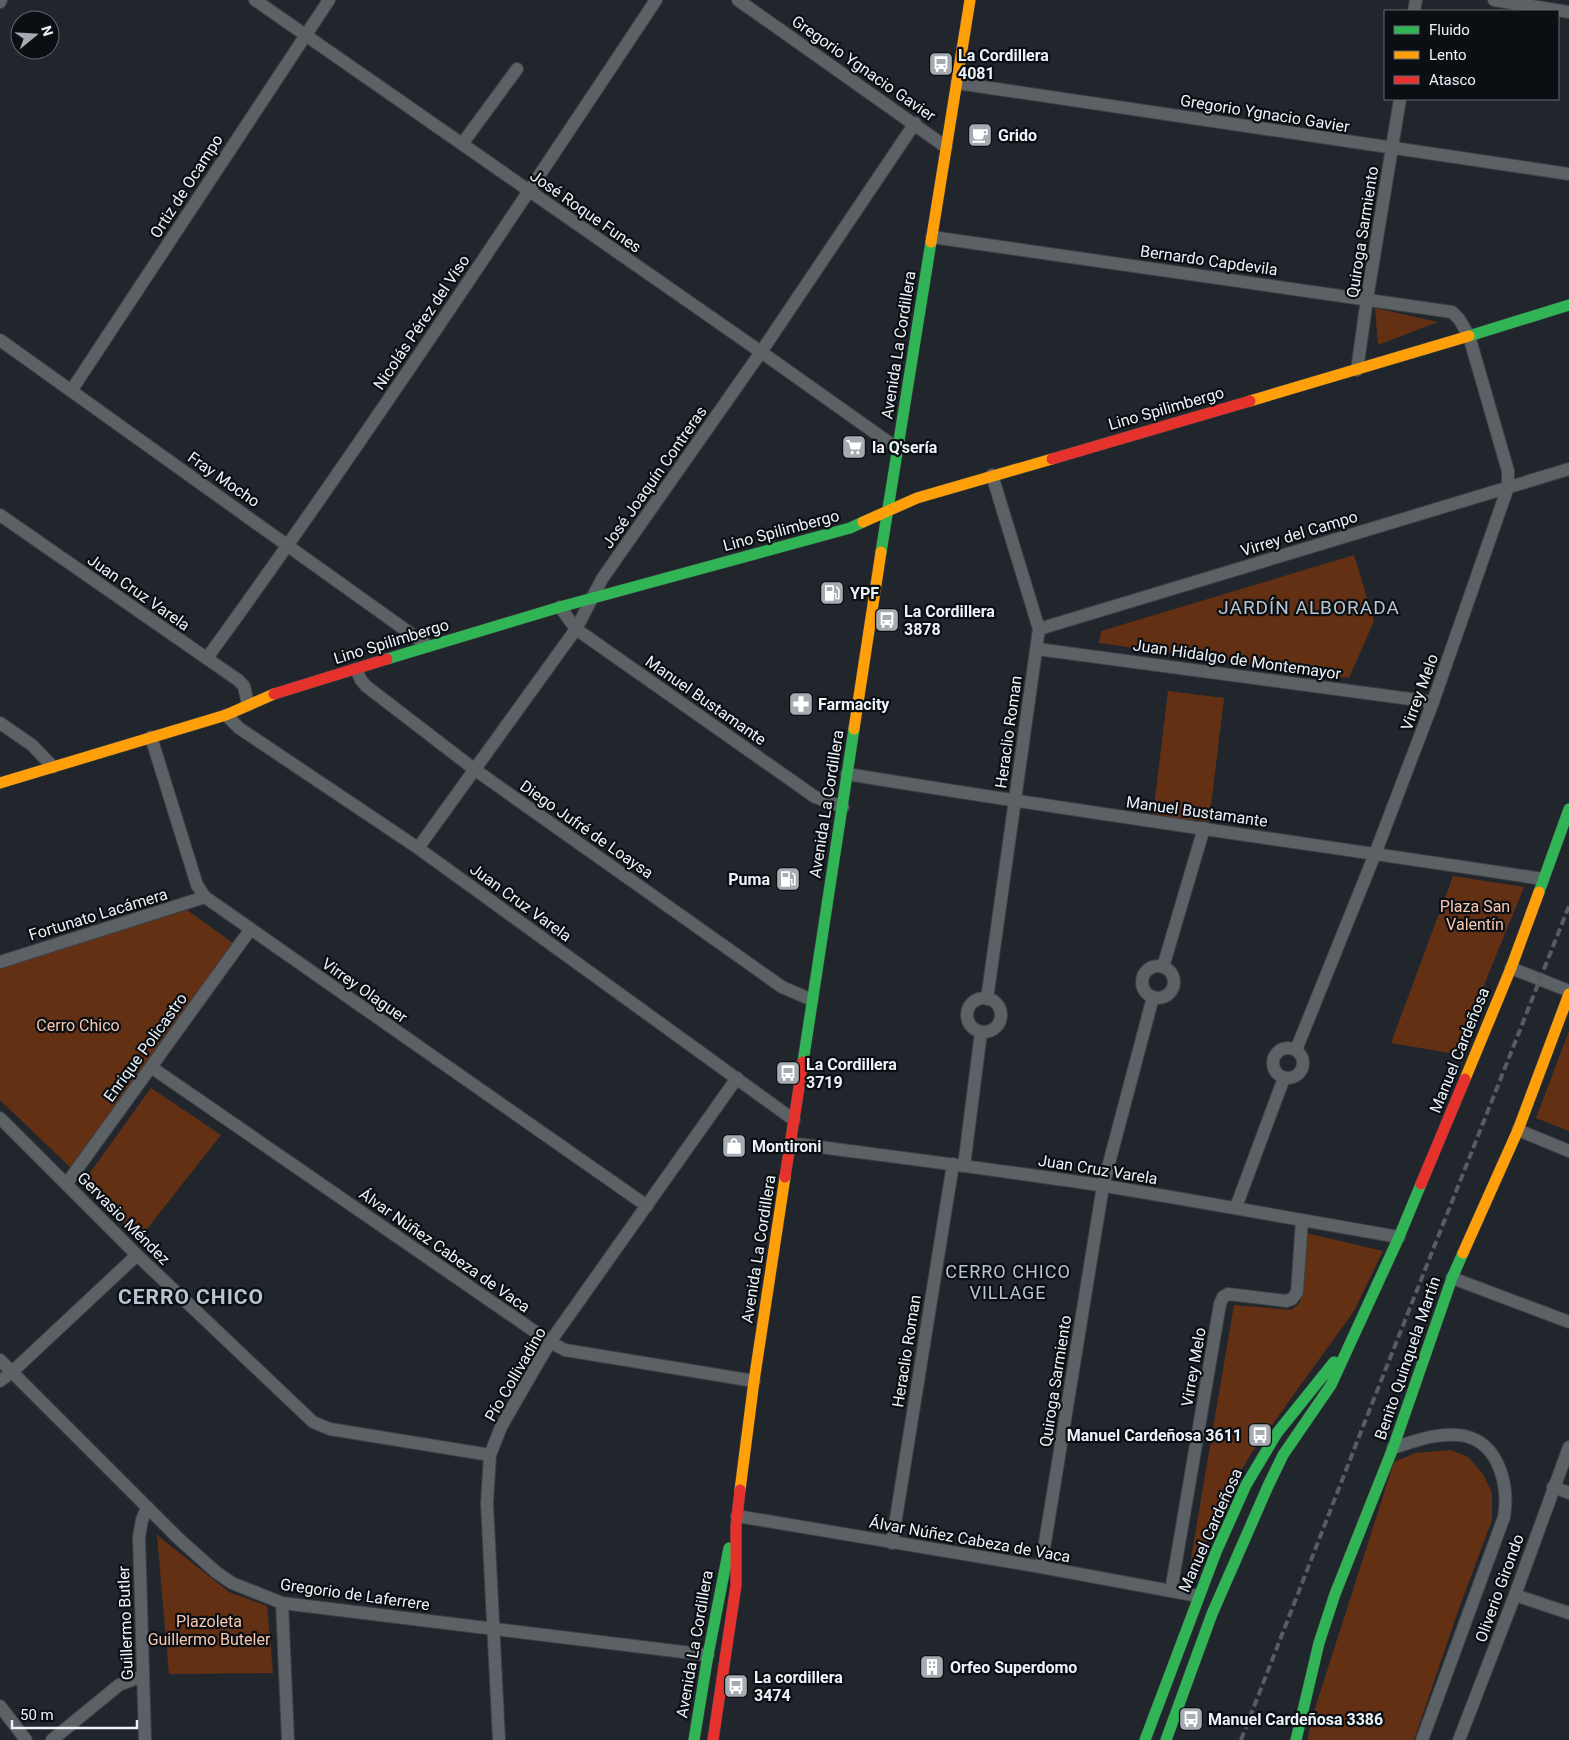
<svg xmlns="http://www.w3.org/2000/svg" width="1569" height="1740" font-family="Roboto,sans-serif">
<style>
.green{fill:#643014}
.lines{fill:none;stroke-linecap:round;stroke-linejoin:round}
.street-casing{stroke:#3c4045;stroke-width:14}
.fast-casing{stroke:#3c4045;stroke-width:12}
.slow-casing{stroke:#3c4045;stroke-width:12}
.jam-casing{stroke:#3c4045;stroke-width:12}
.street{stroke:#5c6165;stroke-width:12}
.fast{stroke:#30b455;stroke-width:11}
.slow{stroke:#ff9f0a;stroke-width:11}
.jam{stroke:#e5322d;stroke-width:11}
.rail{stroke:#585c61;stroke-width:4;stroke-dasharray:8 4;stroke-linecap:butt}
.labels{text-anchor:middle;stroke-width:4.5;stroke-linejoin:round;paint-order:stroke}
.poi-label{font-size:16px;font-weight:bold;fill:#ebf2f8;stroke:#0b0f13;text-anchor:start}
.street-label{font-size:16px;fill:#ebf2f8;stroke:#0b0f13}
.park-label{font-size:16px;fill:#f7c7b0;stroke:#0b0f13}
.neighbourhood-label{font-size:18px;letter-spacing:1px;fill:#b8c4d0;stroke:#0b0f13}
.quarter-label{font-size:19px;letter-spacing:1px;fill:#b8c4d0;stroke:#0b0f13}
.district-label{font-size:21px;font-weight:bold;letter-spacing:1px;fill:#b8c4d0;stroke:#0b0f13}
</style>
<rect width="100%" height="100%" fill="#21262c"/>
<!-- green -->
<g class="green">
<polygon points="1375,308 1438,322 1378,345"/>
<polygon points="1354,555 1374,621 1349,678 1099,643 1101,631"/>
<polygon points="1168,691 1224,698 1209,822 1153,815"/>
<polygon points="1453,876 1524,887 1456,1054 1391,1043"/>
<polygon points="187,910 233,943 72,1169 0,1100 0,968"/>
<polygon points="1569,1031 1569,1131 1536,1118"/>
<polygon points="151,1088 221,1135 139,1239 84,1181"/>
<polygon points="1306,1233 1383,1251 1354,1311 1253,1451 1229,1490 1198,1562 1190,1564 1234,1305 1291,1310 1300,1303"/>
<polygon points="1451,1450 1468,1457 1483,1474 1492,1493 1492,1520 1458,1611 1414,1740 1308,1740 1310,1724 1394,1462 1415,1453"/>
<polygon points="157,1535 229,1592 267,1606 273,1673 169,1674"/>
</g>
<g class="lines">
<defs>
<g id="street">
<polyline points="255,0 761,352 898,449"/>
<polyline points="738,0 946,147"/>
<polyline points="1494,0 1569,12"/>
<polyline points="0,2 1,0"/>
<polyline points="1414,11 1416,0"/>
<polyline points="957,83 1569,174"/>
<polyline points="462,144 517,69"/>
<polyline points="932,237 1452,312 1459,319 1469,336 1508,471 1508,487 1433,702 1375,854 1296,1050"/>
<polyline points="0,340 428,646"/>
<polyline points="1357,370 1367,299 1400,99"/>
<polyline points="71,391 329,0"/>
<polyline points="0,515 238,680 244,686 248,705"/>
<polyline points="560,607 576,629 815,797 843,807"/>
<polyline points="1039,629 1569,469"/>
<polyline points="1037,649 1433,702"/>
<path d="M 207,658 C 363,443 509,221 656,0"/>
<polyline points="356,669 361,680 366,686 474,769 782,987 812,1000"/>
<polyline points="226,715 239,728 418,848 794,1120"/>
<polyline points="0,723 32,745 53,767"/>
<polyline points="151,737 197,885 205,897 647,1206"/>
<path d="M 847,774 C 1079,812 1311,844 1543,879"/>
<polyline points="418,848 576,629 602,579 761,352 915,123"/>
<polyline points="0,962 205,897"/>
<circle cx="1158" cy="982" r="16"/>
<polyline points="1163,967 1204,828"/>
<polyline points="1511,968 1569,991"/>
<circle cx="984" cy="1015" r="17"/>
<polyline points="987,999 1039,629 992,475"/>
<circle cx="1288" cy="1063" r="15"/>
<polyline points="151,1067 550,1342 565,1350 754,1381"/>
<polyline points="0,1118 137,1255 313,1422 330,1429 490,1455"/>
<polyline points="1518,1130 1569,1151"/>
<path d="M 790,1143 C 895,1157 1000,1170 1105,1186 C 1203,1202 1301,1220 1399,1237"/>
<polyline points="964,1166 981,1032"/>
<polyline points="67,1183 250,930"/>
<polyline points="1236,1207 1284,1078"/>
<polyline points="1452,1278 1569,1322"/>
<polyline points="0,1360 179,1539 216,1572 232,1583 282,1603 708,1655"/>
<polyline points="0,1381 12,1372 137,1255"/>
<path d="M 1393,1448 C 1415,1441 1441,1431 1465,1436 C 1500,1444 1509,1487 1504,1517 L 1422,1740"/>
<polyline points="1553,1487 1569,1493"/>
<polyline points="737,1516 1041,1567 1198,1596"/>
<polyline points="892,1543 953,1164"/>
<polyline points="1041,1567 1103,1186 1153,997"/>
<polyline points="1171,1591 1220,1304 1223,1297 1228,1294 1286,1301 1292,1299 1297,1292 1302,1220"/>
<polyline points="1515,1595 1569,1613"/>
<polyline points="282,1603 288,1740"/>
<polyline points="0,1706 26,1740"/>
<polyline points="52,1740 119,1685 143,1676"/>
<polyline points="145,1740 139,1537 142,1520 147,1507"/>
<polyline points="499,1740 487,1503 490,1455 501,1427 550,1342 737,1078"/>
<polyline points="1459,1740 1515,1595 1569,1447"/>
</g>
<g id="fast">
<polyline points="1469,336 1569,305"/>
<polyline points="881,552 931,242"/>
<polyline points="387,659 560,607 850,528 863,522"/>
<polyline points="1539,892 1569,809"/>
<polyline points="803,1062 854,729"/>
<polyline points="694,1740 708,1655 729,1548"/>
<polyline points="1145,1740 1216,1552 1246,1485 1277,1433 1334,1362"/>
<polyline points="1166,1740 1212,1614 1268,1486 1283,1455 1331,1385 1399,1237 1421,1184"/>
<polyline points="1296,1740 1319,1643 1335,1594 1393,1448 1452,1278 1463,1253"/>
</g>
<g id="slow">
<polyline points="931,242 970,0"/>
<polyline points="1250,401 1469,336"/>
<polyline points="863,522 917,498 1052,459"/>
<polyline points="854,729 881,552"/>
<polyline points="0,783 226,715 274,694"/>
<polyline points="1465,1079 1511,968 1539,892"/>
<polyline points="1463,1253 1518,1130 1569,994"/>
<polyline points="740,1490 754,1381 785,1177"/>
</g>
<g id="jam">
<polyline points="1052,459 1250,401"/>
<polyline points="274,694 387,659"/>
<polyline points="785,1177 803,1062"/>
<polyline points="1421,1184 1465,1079"/>
<polyline points="713,1740 736,1585 736,1526 740,1490"/>
</g>
</defs>
<!-- street casing -->
<use href="#street" class="street-casing"/>
<!-- fast casing -->
<use href="#fast" class="fast-casing"/>
<!-- slow casing -->
<use href="#slow" class="slow-casing"/>
<!-- jam casing -->
<use href="#jam" class="jam-casing"/>
<!-- street -->
<use href="#street" class="street"/>
<!-- fast -->
<use href="#fast" class="fast"/>
<!-- slow -->
<use href="#slow" class="slow"/>
<!-- jam -->
<use href="#jam" class="jam"/>
<!-- rail -->
<polyline class="rail" points="1241,1740 1362,1429 1569,906"/>
</g>
<!-- icons -->
<defs>
<symbol id="bus-square" viewBox="-11 -11 22 22"><rect x="-9" y="-9" width="18" height="18" rx="4" fill="#a4abb1" stroke="#0b0f13"/><path d="M-5-6H5V4H4V6H2V4H-2V6H-4V4H-5ZM-3.5-4V0h7V-4ZM-3.5 1.2v1.5H-2V1.2ZM2 1.2v1.5H3.5V1.2Z" fill="#fff"/></symbol>
<symbol id="cafe-square" viewBox="-11 -11 22 22"><rect x="-9" y="-9" width="18" height="18" rx="4" fill="#a4abb1" stroke="#0b0f13"/><path d="M-5.5-4.5H6V0H3Q3 3.5 0 3.5H-2.5Q-5.5 3.5-5.5 0ZM3-3.2v2h1.7v-2ZM-6 4.5H4V6H-6Z" fill="#fff"/></symbol>
<symbol id="supermarket-square" viewBox="-11 -11 22 22"><rect x="-9" y="-9" width="18" height="18" rx="4" fill="#a4abb1" stroke="#0b0f13"/><path d="M-6-5.5h2.5l.6 2H6L4.5 2H-2.5L-4.4-4H-6ZM-1.5 3.2a1.3 1.3 0 1 0 .1 0ZM3 3.2a1.3 1.3 0 1 0 .1 0Z" fill="#fff"/></symbol>
<symbol id="fuel-square" viewBox="-11 -11 22 22"><rect x="-9" y="-9" width="18" height="18" rx="4" fill="#a4abb1" stroke="#0b0f13"/><path d="M-5.5-6h7V0h2V4h1.3V-2.5L3-4.5l.8-.8L6-3V5H2.5V1h-1V6h-7ZM-4.2-4.7v3.2H.2V-4.7Z" fill="#fff"/></symbol>
<symbol id="pharmacy-square" viewBox="-11 -11 22 22"><rect x="-9" y="-9" width="18" height="18" rx="4" fill="#a4abb1" stroke="#0b0f13"/><path d="M-2-6h4v4h4v4h-4v4h-4v-4h-4v-4h4Z" fill="#fff"/></symbol>
<symbol id="shop-square" viewBox="-11 -11 22 22"><rect x="-9" y="-9" width="18" height="18" rx="4" fill="#a4abb1" stroke="#0b0f13"/><path d="M-5-2.5h2.3a2.7 3.5 0 0 1 5.4 0H5L5.5 6h-11ZM-1.5-2.5h3a1.5 2.3 0 0 0-3 0Z" fill="#fff"/></symbol>
<symbol id="building-square" viewBox="-11 -11 22 22"><rect x="-9" y="-9" width="18" height="18" rx="4" fill="#a4abb1" stroke="#0b0f13"/><path d="M-4-6H4V6H1V3H-1V6H-4ZM-2.5-4.3h1.7v1.8h-1.7ZM.8-4.3h1.7v1.8H.8ZM-2.5-1h1.7V.8h-1.7ZM.8-1h1.7V.8H.8Z" fill="#fff"/></symbol>
</defs>
<g fill-rule="evenodd">
<use href="#bus-square" x="927" y="50" width="28" height="28"/>
<use href="#cafe-square" x="966" y="121" width="28" height="28"/>
<use href="#supermarket-square" x="840" y="433" width="28" height="28"/>
<use href="#fuel-square" x="818" y="579" width="28" height="28"/>
<use href="#bus-square" x="873" y="606" width="28" height="28"/>
<use href="#pharmacy-square" x="787" y="690" width="28" height="28"/>
<use href="#fuel-square" x="774" y="865" width="28" height="28"/>
<use href="#bus-square" x="774" y="1059" width="28" height="28"/>
<use href="#shop-square" x="720" y="1132" width="28" height="28"/>
<use href="#bus-square" x="1246" y="1421" width="28" height="28"/>
<use href="#building-square" x="918" y="1653" width="28" height="28"/>
<use href="#bus-square" x="722" y="1672" width="28" height="28"/>
<use href="#bus-square" x="1177" y="1705" width="28" height="28"/>
</g>
<g class="labels">
<!-- poi labels -->
<g class="poi-label">
<text x="958" y="61">La Cordillera<tspan x="958" dy="18">4081</tspan></text>
<text x="998" y="141">Grido</text>
<text x="872" y="453">la Q'sería</text>
<text x="850" y="599">YPF</text>
<text x="904" y="617">La Cordillera<tspan x="904" dy="18">3878</tspan></text>
<text x="818" y="710">Farmacity</text>
<text x="770" y="885" text-anchor="end">Puma</text>
<text x="806" y="1070">La Cordillera<tspan x="806" dy="18">3719</tspan></text>
<text x="752" y="1152">Montironi</text>
<text x="1242" y="1441" text-anchor="end">Manuel Cardeñosa 3611</text>
<text x="950" y="1673">Orfeo Superdomo</text>
<text x="754" y="1683">La cordillera<tspan x="754" dy="18">3474</tspan></text>
<text x="1208" y="1725">Manuel Cardeñosa 3386</text>
</g>
<!-- street labels -->
<g class="street-label">
<text transform="translate(864 68) rotate(35)" y="6">Gregorio Ygnacio Gavier</text>
<text transform="translate(1265 113) rotate(9)" y="6">Gregorio Ygnacio Gavier</text>
<text transform="translate(186 186) rotate(-57)" y="6">Ortiz de Ocampo</text>
<text transform="translate(586 211) rotate(35)" y="6">José Roque Funes</text>
<text transform="translate(1362 232) rotate(-81)" y="6">Quiroga Sarmiento</text>
<text transform="translate(1209 260) rotate(8)" y="6">Bernardo Capdevila</text>
<text transform="translate(421 322) rotate(-56)" y="6">Nicolás Pérez del Viso</text>
<text transform="translate(898 345) rotate(-81)" y="6">Avenida La Cordillera</text>
<text transform="translate(1166 408) rotate(-16)" y="6">Lino Spilimbergo</text>
<text transform="translate(654 477) rotate(-55)" y="6">José Joaquín Contreras</text>
<text transform="translate(224 479) rotate(35)" y="6">Fray Mocho</text>
<text transform="translate(781 530) rotate(-15)" y="6">Lino Spilimbergo</text>
<text transform="translate(1299 533) rotate(-17)" y="6">Virrey del Campo</text>
<text transform="translate(139 592) rotate(35)" y="6">Juan Cruz Varela</text>
<text transform="translate(391 641) rotate(-17)" y="6">Lino Spilimbergo</text>
<text transform="translate(1237 659) rotate(8)" y="6">Juan Hidalgo de Montemayor</text>
<text transform="translate(1419 692) rotate(-70)" y="6">Virrey Melo</text>
<text transform="translate(706 700) rotate(35)" y="6">Manuel Bustamante</text>
<text transform="translate(1008 732) rotate(-82)" y="6">Heraclio Roman</text>
<text transform="translate(826 804) rotate(-81)" y="6">Avenida La Cordillera</text>
<text transform="translate(1197 811) rotate(8)" y="6">Manuel Bustamante</text>
<text transform="translate(587 829) rotate(35)" y="6">Diego Jufré de Loaysa</text>
<text transform="translate(521 902) rotate(36)" y="6">Juan Cruz Varela</text>
<text transform="translate(98 914) rotate(-17)" y="6">Fortunato Lacámera</text>
<text transform="translate(365 990) rotate(35)" y="6">Virrey Olaguer</text>
<text transform="translate(145 1047) rotate(-54)" y="6">Enrique Policastro</text>
<text transform="translate(1459 1050) rotate(-68)" y="6">Manuel Cardeñosa</text>
<text transform="translate(1098 1169) rotate(9)" y="6">Juan Cruz Varela</text>
<text transform="translate(124 1218) rotate(45)" y="6">Gervasio Méndez</text>
<text transform="translate(758 1249) rotate(-81)" y="6">Avenida La Cordillera</text>
<text transform="translate(445 1250) rotate(35)" y="6">Álvar Núñez Cabeza de Vaca</text>
<text transform="translate(906 1351) rotate(-81)" y="6">Heraclio Roman</text>
<text transform="translate(1407 1358) rotate(-71)" y="6">Benito Quinquela Martín</text>
<text transform="translate(1193 1367) rotate(-80)" y="6">Virrey Melo</text>
<text transform="translate(515 1374) rotate(-60)" y="6">Pío Collivadino</text>
<text transform="translate(1055 1381) rotate(-81)" y="6">Quiroga Sarmiento</text>
<text transform="translate(1210 1530) rotate(-66)" y="6">Manuel Cardeñosa</text>
<text transform="translate(970 1539) rotate(10)" y="6">Álvar Núñez Cabeza de Vaca</text>
<text transform="translate(1499 1588) rotate(-70)" y="6">Oliverio Girondo</text>
<text transform="translate(355 1594) rotate(8)" y="6">Gregorio de Laferrere</text>
<text transform="translate(125 1623) rotate(-92)" y="6">Guillermo Butler</text>
<text transform="translate(694 1644) rotate(-80)" y="6">Avenida La Cordillera</text>
</g>
<!-- park labels -->
<g class="park-label">
<text x="1475" y="912">Plaza San<tspan x="1475" dy="18">Valentín</tspan></text>
<text x="78" y="1031">Cerro Chico</text>
<text x="209" y="1627">Plazoleta<tspan x="209" dy="18">Guillermo Buteler</tspan></text>
</g>
<!-- neighbourhood labels -->
<g class="neighbourhood-label">
<text x="1008" y="1278">CERRO CHICO<tspan x="1008" dy="21">VILLAGE</tspan></text>
</g>
<!-- quarter labels -->
<g class="quarter-label">
<text x="1309" y="614">JARDÍN ALBORADA</text>
</g>
<!-- district labels -->
<g class="district-label">
<text x="191" y="1304">CERRO CHICO</text>
</g>
</g>
<!-- legend -->
<rect x="1384" y="10" width="175" height="90" fill="#0b0f13" stroke="#656a6f"/>
<rect x="1394" y="26" width="25" height="8" fill="#30b455" stroke="#656a6f"/>
<text x="1429" y="35" font-size="15" fill="#ebf2f8">Fluido</text>
<rect x="1394" y="51" width="25" height="8" fill="#ff9f0a" stroke="#656a6f"/>
<text x="1429" y="60" font-size="15" fill="#ebf2f8">Lento</text>
<rect x="1394" y="76" width="25" height="8" fill="#e5322d" stroke="#656a6f"/>
<text x="1429" y="85" font-size="15" fill="#ebf2f8">Atasco</text>
<!-- north arrow -->
<g transform="translate(35 35) rotate(72)"><circle r="24" fill="#0b0f13" stroke="#656a6f"/>
<path d="M0-4L9 19L0 12L-9 19Z" fill="#a4abb1"/>
<text y="-8" font-size="14" font-weight="bold" text-anchor="middle" fill="#ebf2f8">N</text>
</g>
<!-- scale -->
<path d="M12 1720v8h125v-8" fill="none" stroke="#ebf2f8" stroke-width="2.5"/>
<text x="20" y="1720" font-size="15" fill="#ebf2f8" stroke="#0b0f13" stroke-width="4" paint-order="stroke">50 m</text>
</svg>
